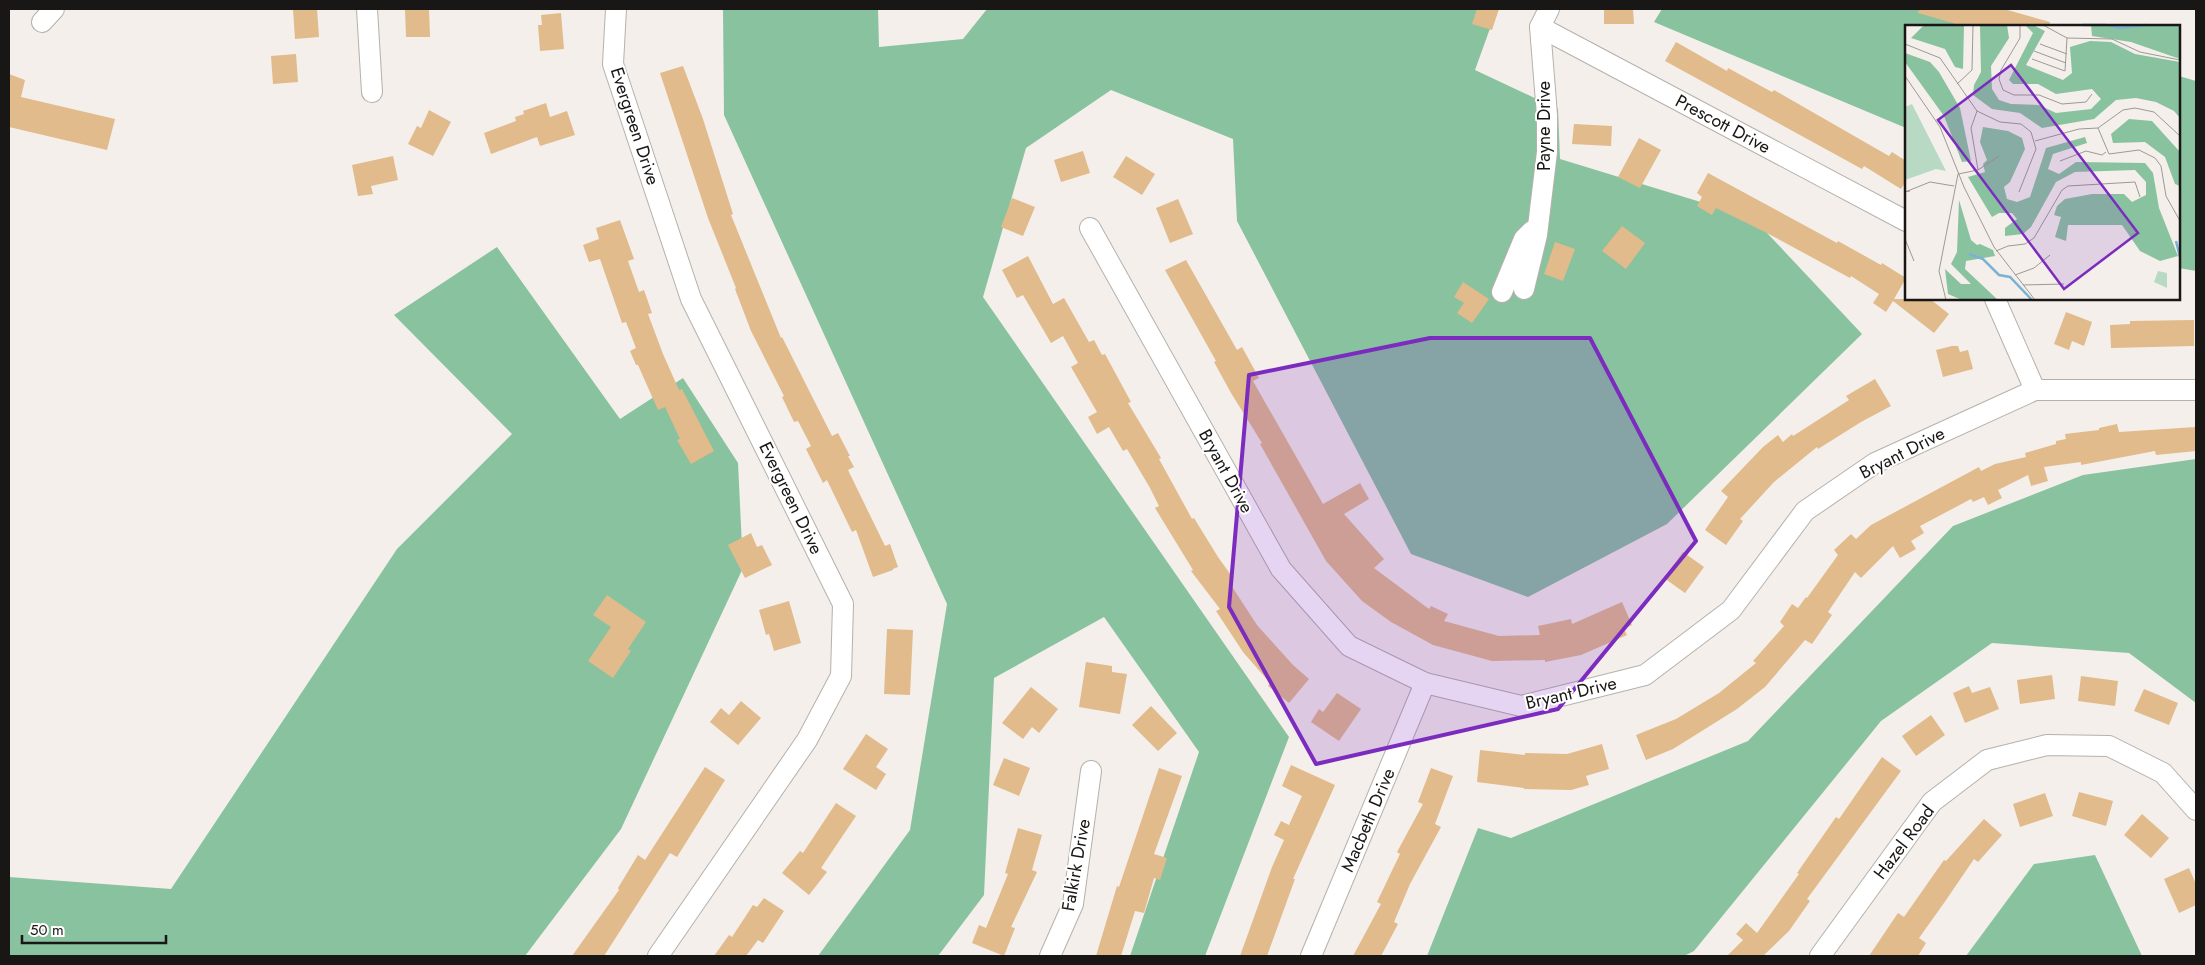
<svg xmlns="http://www.w3.org/2000/svg" width="2205" height="965" font-family="Jost,sans-serif">
<style>
.forest{fill:#89c29f}
.building{fill:#e1bb8b}
.lines{fill:none;stroke-linecap:round;stroke-linejoin:round}
.minor-casing{stroke:#b5b1ab;stroke-width:22}
.minor{stroke:#fff;stroke-width:20}
.marked{fill:#7b2cbf;fill-opacity:0.2;stroke:#7b2cbf;stroke-width:4;stroke-linejoin:round}
.labels{text-anchor:middle;stroke-width:4;stroke-linejoin:round;paint-order:stroke}
.street-label{font-size:18px;fill:#191715;stroke:#fff}
.inset-river{fill:none;stroke:#7bb1d4;stroke-width:2.5}
.inset-road{fill:none;stroke:#9c9995;stroke-width:1}
.view{fill:#7b2cbf;fill-opacity:0.15;stroke:#7b2cbf;stroke-width:2.5}
.inset-edge{fill:none;stroke:#191715;stroke-width:2.5}
</style>
<rect width="100%" height="100%" fill="#f4efea"/>
<!-- forest -->
<g class="forest">
<polygon points="723,9 878,9 879,47 963,39 987,9 1497,9 1475,70 1558,109 1560,159 1753,218 1862,334 1667,524 1528,597 1411,554 1237,221 1233,139 1111,90 1026,148 983,297 1289,737 1205,956 1130,956 1199,752 1104,617 994,678 984,895 938,956 818,956 910,830 947,604 724,115"/>
<polygon points="1662,9 1928,9 1994,26 1906,26 1906,128 1654,22"/>
<polygon points="2179,76 2196,81 2196,271 2179,268"/>
<polygon points="497,247 620,419 683,378 738,463 743,568 621,829 525,956 9,956 9,877 171,889 397,549 512,434 394,315"/>
<polygon points="2196,459 2196,703 2129,653 1992,643 1881,721 1694,951 1684,956 1427,956 1478,828 1511,838 1748,741 1953,526 2083,475"/>
<polygon points="2095,855 2142,956 1966,956 2034,864"/>
</g>
<!-- building -->
<g class="building">
<polygon points="293,9 317,9 319,37 295,39"/>
<polygon points="405,9 429,9 430,37 406,37"/>
<polygon points="1477,9 1499,9 1492,30 1472,24"/>
<polygon points="1604,9 1633,9 1634,24 1604,24"/>
<polygon points="1919,9 2004,9 2050,22 2049,26 1963,26 1918,13"/>
<polygon points="561,13 564,49 540,51 538,25 542,25 541,15"/>
<polygon points="1676,42 1727,71 1728,68 1772,92 1774,90 1889,156 1892,152 1906,161 1906,181 1901,189 1864,166 1862,169 1665,61"/>
<polygon points="296,54 298,82 273,84 271,56"/>
<polygon points="683,66 703,119 733,214 731,215 781,338 782,337 832,436 838,433 850,456 848,456 854,467 848,470 885,546 890,544 898,567 893,569 893,570 873,577 856,530 852,532 827,480 823,483 806,449 811,446 798,421 794,422 782,397 784,396 751,331 735,289 736,288 708,218 660,73"/>
<polygon points="9,74 25,80 21,97 115,119 107,150 9,127"/>
<polygon points="546,103 550,117 567,111 575,135 540,146 537,137 491,154 484,133 516,121 515,117 524,114 523,111"/>
<polygon points="429,110 451,122 433,156 408,144 417,126 421,128"/>
<polygon points="1574,124 1612,126 1611,146 1572,144"/>
<polygon points="1639,138 1661,150 1640,188 1618,177"/>
<polygon points="1083,151 1090,173 1061,182 1054,160"/>
<polygon points="393,156 398,180 371,186 373,194 358,196 352,165"/>
<polygon points="1126,156 1155,174 1142,195 1113,177"/>
<polygon points="1708,173 1837,243 1838,241 1881,265 1882,263 1906,278 1894,299 1930,299 1949,314 1934,333 1893,301 1886,312 1873,303 1879,294 1851,276 1850,278 1767,233 1716,208 1712,215 1697,206 1702,197 1697,193"/>
<polygon points="1012,198 1035,207 1023,236 1001,227"/>
<polygon points="1178,199 1193,234 1170,243 1156,208"/>
<polygon points="620,220 634,259 628,261 639,292 644,290 652,313 648,314 663,354 679,390 682,389 714,451 691,464 677,440 680,439 665,407 658,410 638,365 636,365 630,351 636,348 626,322 622,323 600,259 589,262 583,245 599,239 596,228"/>
<polygon points="1622,226 1645,243 1626,269 1602,251"/>
<polygon points="1555,242 1575,249 1563,281 1544,274"/>
<polygon points="1028,256 1053,304 1064,298 1089,342 1094,340 1102,355 1105,354 1131,402 1128,403 1161,458 1159,459 1192,519 1194,518 1218,557 1233,578 1229,582 1257,625 1293,665 1309,679 1289,703 1268,686 1270,683 1243,652 1216,611 1220,609 1191,571 1193,570 1155,508 1159,506 1150,488 1127,449 1123,451 1109,427 1097,434 1088,417 1097,412 1071,367 1078,363 1063,336 1051,343 1023,295 1017,298 1002,270"/>
<polygon points="1186,260 1237,350 1242,347 1259,378 1253,381 1323,504 1360,483 1369,499 1344,514 1384,559 1374,568 1429,609 1431,606 1448,614 1444,621 1499,636 1540,635 1538,626 1571,619 1572,624 1622,602 1632,625 1624,629 1627,635 1581,655 1545,662 1545,660 1492,661 1433,645 1391,622 1362,601 1326,561 1260,444 1262,443 1231,393 1214,362 1216,361 1165,270"/>
<polygon points="1463,282 1489,299 1472,323 1457,313 1464,303 1454,297"/>
<polygon points="2066,312 2092,322 2084,346 2072,341 2069,350 2054,344"/>
<polygon points="2194,320 2194,346 2111,348 2110,325 2130,324 2130,321"/>
<polygon points="1952,346 1958,346 1960,352 1968,350 1973,369 1943,377 1936,350"/>
<polygon points="1875,379 1891,406 1861,422 1818,449 1817,447 1774,482 1740,519 1743,521 1726,545 1705,530 1728,497 1721,491 1763,447 1778,435 1783,442 1792,434 1793,436 1849,400 1846,396"/>
<polygon points="2117,424 2119,432 2196,427 2196,451 2156,455 2155,451 2081,465 2081,462 2044,467 2048,481 2031,486 2028,475 1998,490 2002,498 1988,505 1984,497 1973,502 1971,499 1920,526 1924,533 1911,541 1916,549 1900,558 1893,546 1861,578 1855,572 1828,612 1832,615 1812,644 1805,640 1765,687 1737,709 1673,749 1646,760 1636,735 1676,719 1719,693 1756,663 1753,661 1784,626 1780,622 1792,604 1798,608 1806,597 1807,598 1838,555 1834,550 1851,534 1856,539 1871,525 1979,467 1981,471 1995,464 2026,457 2025,453 2056,444 2056,441 2066,439 2065,434 2099,430 2099,428"/>
<polygon points="751,533 757,547 762,545 772,565 745,578 728,545"/>
<polygon points="1683,552 1704,567 1685,593 1664,578"/>
<polygon points="607,595 646,622 628,649 631,651 613,678 588,661 611,627 593,615"/>
<polygon points="789,601 801,643 774,651 769,634 766,635 759,610"/>
<polygon points="887,629 913,630 910,695 884,694"/>
<polygon points="1086,662 1112,666 1112,672 1127,674 1120,714 1079,707"/>
<polygon points="2052,675 2055,699 2020,704 2017,680"/>
<polygon points="2081,676 2118,681 2115,706 2078,701"/>
<polygon points="1969,686 1972,693 1990,687 1999,709 1965,723 1953,693"/>
<polygon points="1031,687 1058,709 1039,733 1032,727 1023,739 1002,723"/>
<polygon points="2144,689 2178,703 2169,725 2134,711"/>
<polygon points="1337,693 1361,709 1339,741 1311,722 1319,709 1323,712"/>
<polygon points="741,701 761,718 738,745 710,722 721,708 729,715"/>
<polygon points="1151,706 1177,733 1158,751 1132,725"/>
<polygon points="1931,715 1945,735 1916,756 1902,736"/>
<polygon points="866,734 888,749 876,767 886,774 876,790 843,769"/>
<polygon points="1602,744 1609,769 1586,776 1589,785 1571,790 1524,789 1524,788 1477,782 1480,750 1525,755 1525,753 1567,754"/>
<polygon points="1882,757 1901,771 1807,899 1810,901 1789,931 1763,956 1727,956 1743,940 1736,934 1746,923 1757,933 1799,874 1797,873 1836,817 1839,819"/>
<polygon points="1004,758 1030,768 1019,796 993,785"/>
<polygon points="1291,765 1335,785 1293,879 1295,879 1267,956 1240,956 1272,867 1284,840 1274,835 1281,821 1289,825 1302,796 1282,786"/>
<polygon points="705,767 725,780 677,857 670,853 604,956 572,956 619,890 618,888 638,855 645,860"/>
<polygon points="1159,768 1182,776 1154,854 1167,858 1160,880 1154,878 1144,913 1135,911 1121,956 1096,956 1117,886 1119,887"/>
<polygon points="1431,768 1453,776 1435,824 1441,827 1410,884 1394,922 1398,924 1381,956 1353,956 1381,904 1377,902 1400,854 1397,852 1423,804 1418,802"/>
<polygon points="2079,792 2113,801 2106,826 2072,816"/>
<polygon points="2045,793 2053,816 2020,827 2013,804"/>
<polygon points="836,803 856,816 821,868 827,872 809,895 782,873 800,851 803,853"/>
<polygon points="2142,814 2169,838 2151,858 2124,835"/>
<polygon points="1984,819 2002,835 1978,862 1974,859 1944,903 1919,938 1926,943 1918,956 1869,956 1898,913 1904,917 1944,860 1946,861"/>
<polygon points="1018,828 1042,835 1032,870 1037,872 1011,927 1015,928 1004,956 972,943 979,925 986,928 1008,874 1005,873"/>
<polygon points="2189,868 2196,884 2196,905 2179,913 2164,879"/>
<polygon points="764,898 784,911 763,943 758,940 746,956 714,956 729,935 732,937 753,905 757,907"/>
</g>
<g class="lines">
<defs>
<g id="minor">
<polyline points="367,9 372,92"/>
<polyline points="616,9 613,64 691,299 843,604 841,676 807,740 658,956"/>
<polyline points="42,22 54,9"/>
<polyline points="1540,27 1906,221"/>
<polyline points="1090,228 1281,569 1349,646 1425,683 1521,706 1645,675 1731,610 1805,511 1875,463 2035,390 2196,390"/>
<polyline points="1524,289 1537,235 1547,152 1547,115 1540,27 1549,9"/>
<polyline points="1502,292 1524,239 1532,231"/>
<polyline points="1995,299 2035,390"/>
<polyline points="1050,956 1073,904 1091,771"/>
<polyline points="1311,956 1425,683"/>
<polyline points="1820,956 1932,802 1987,760 2047,745 2109,746 2163,773 2196,810"/>
</g>
</defs>
<!-- minor casing -->
<use href="#minor" class="minor-casing"/>
<!-- minor -->
<use href="#minor" class="minor"/>
</g>
<!-- marked area -->
<path class="marked" d="M 1430,338 L 1590,338 L 1696,541 L 1558,709 L 1316,764 L 1229,607 L 1249,375 Z"/>
<g class="labels">
<!-- street labels -->
<g class="street-label">
<text transform="translate(1723 124) rotate(28)" y="6">Prescott Drive</text>
<text transform="translate(635 126) rotate(72)" y="6">Evergreen Drive</text>
<text transform="translate(1544 126) rotate(-90)" y="6">Payne Drive</text>
<text transform="translate(1902 453) rotate(-27)" y="6">Bryant Drive</text>
<text transform="translate(1226 471) rotate(61)" y="6">Bryant Drive</text>
<text transform="translate(791 498) rotate(64)" y="6">Evergreen Drive</text>
<text transform="translate(1571 693) rotate(-13)" y="6">Bryant Drive</text>
<text transform="translate(1368 820) rotate(-67)" y="6">Macbeth Drive</text>
<text transform="translate(1904 842) rotate(-53)" y="6">Hazel Road</text>
<text transform="translate(1076 865) rotate(-80)" y="6">Falkirk Drive</text>
</g>
</g>
<!-- overview -->
<g transform="translate(1905 25)">
<rect width="275" height="275" fill="#f4efea"/>
<path d="M 7,79 L 41,146 L 31,144 L 0,155 L 0,82 ZM 253,246 L 262,248 L 262,263 L 249,257 Z" fill="#b8dac4"/>
<path d="M 19,0 L 59,0 L 58,44 L 50,42 L 40,24 L 6,13 ZM 75,0 L 102,0 L 104,13 L 86,41 L 87,64 L 94,75 L 106,79 L 134,80 L 151,88 L 186,84 L 196,74 L 187,64 L 151,69 L 133,59 L 108,59 L 104,55 L 128,8 L 120,0 L 128,0 L 140,6 L 121,40 L 158,55 L 167,48 L 165,22 L 185,16 L 206,17 L 230,29 L 275,37 L 275,93 L 269,86 L 251,77 L 231,73 L 211,75 L 189,94 L 137,103 L 115,88 L 87,84 L 68,70 L 69,60 L 76,47 ZM 186,0 L 275,0 L 275,34 L 226,17 L 187,11 ZM 0,28 L 25,37 L 34,47 L 55,83 L 66,136 L 57,137 L 39,91 L 0,37 ZM 224,94 L 247,96 L 275,127 L 275,161 L 270,159 L 260,132 L 240,117 L 208,118 L 206,109 ZM 78,102 L 103,106 L 117,113 L 120,124 L 105,157 L 99,162 L 102,174 L 112,177 L 125,172 L 141,123 L 180,112 L 182,118 L 148,129 L 143,144 L 154,149 L 171,137 L 240,138 L 248,148 L 254,183 L 273,231 L 255,236 L 235,226 L 217,200 L 163,200 L 161,216 L 150,212 L 156,192 L 149,190 L 152,181 L 160,174 L 187,169 L 219,169 L 227,177 L 241,170 L 241,157 L 230,145 L 170,147 L 151,157 L 126,202 L 118,209 L 100,211 L 100,203 L 112,194 L 107,188 L 94,188 L 87,192 L 63,152 L 80,147 L 78,139 L 82,135 L 75,117 ZM 54,175 L 66,215 L 72,220 L 75,219 L 88,225 L 90,231 L 61,236 L 60,244 L 93,275 L 57,275 L 43,269 L 40,244 L 56,259 L 66,259 L 46,239 L 52,227 Z" fill="#89c29f"/>
<path class="inset-river" d="M 178,0 L 201,0M 203,0 L 214,3 L 242,0M 271,216 L 275,232M 64,229 L 78,234 L 94,250 L 105,252 L 127,275"/>
<path class="inset-road" d="M 115,0 L 115,13 L 96,45 L 94,54 L 98,65 L 109,70 L 134,70 L 157,79 L 181,77 L 187,69M 138,0 L 162,13 L 207,14 L 235,27 L 275,35M 0,19 L 35,33 L 72,86 L 95,97 L 116,99 L 126,107 L 131,124 L 114,167M 135,19 L 162,29M 129,26 L 161,38M 127,34 L 160,46 L 162,13M 0,51 L 35,102 L 59,162 L 89,222 L 130,275M 52,59 L 67,45 L 68,0M 72,86 L 66,103 L 73,145M 193,103 L 204,129 L 234,125 L 250,133 L 256,141 L 261,171 L 275,196M 130,116 L 174,104 L 193,103 L 218,85 L 230,83 L 249,87 L 275,111M 155,136 L 181,126 L 197,130 L 201,127M 53,149 L 73,145 L 94,131M 5,166 L 0,167 L 25,157 L 49,161M 0,214 L 9,236M 91,226 L 103,221 L 120,219 L 129,213 L 157,165 L 163,161 L 230,157 L 235,172M 110,250 L 129,243 L 145,230M 118,260 L 159,259M 41,275 L 34,246 L 53,149"/>
<path class="view" d="M 106,40 L 233,208 L 159,264 L 33,95 Z"/>
<rect width="275" height="275" class="inset-edge"/>
</g>
<!-- border -->
<rect width="2205" height="965" fill="none" stroke="#191715" stroke-width="20"/>
<!-- scale -->
<path d="M22 935v8h144v-8" fill="none" stroke="#191715" stroke-width="2.5"/>
<text x="30" y="935" font-size="15" fill="#191715" stroke="#ffffff" stroke-width="4" paint-order="stroke">50 m</text>
</svg>
